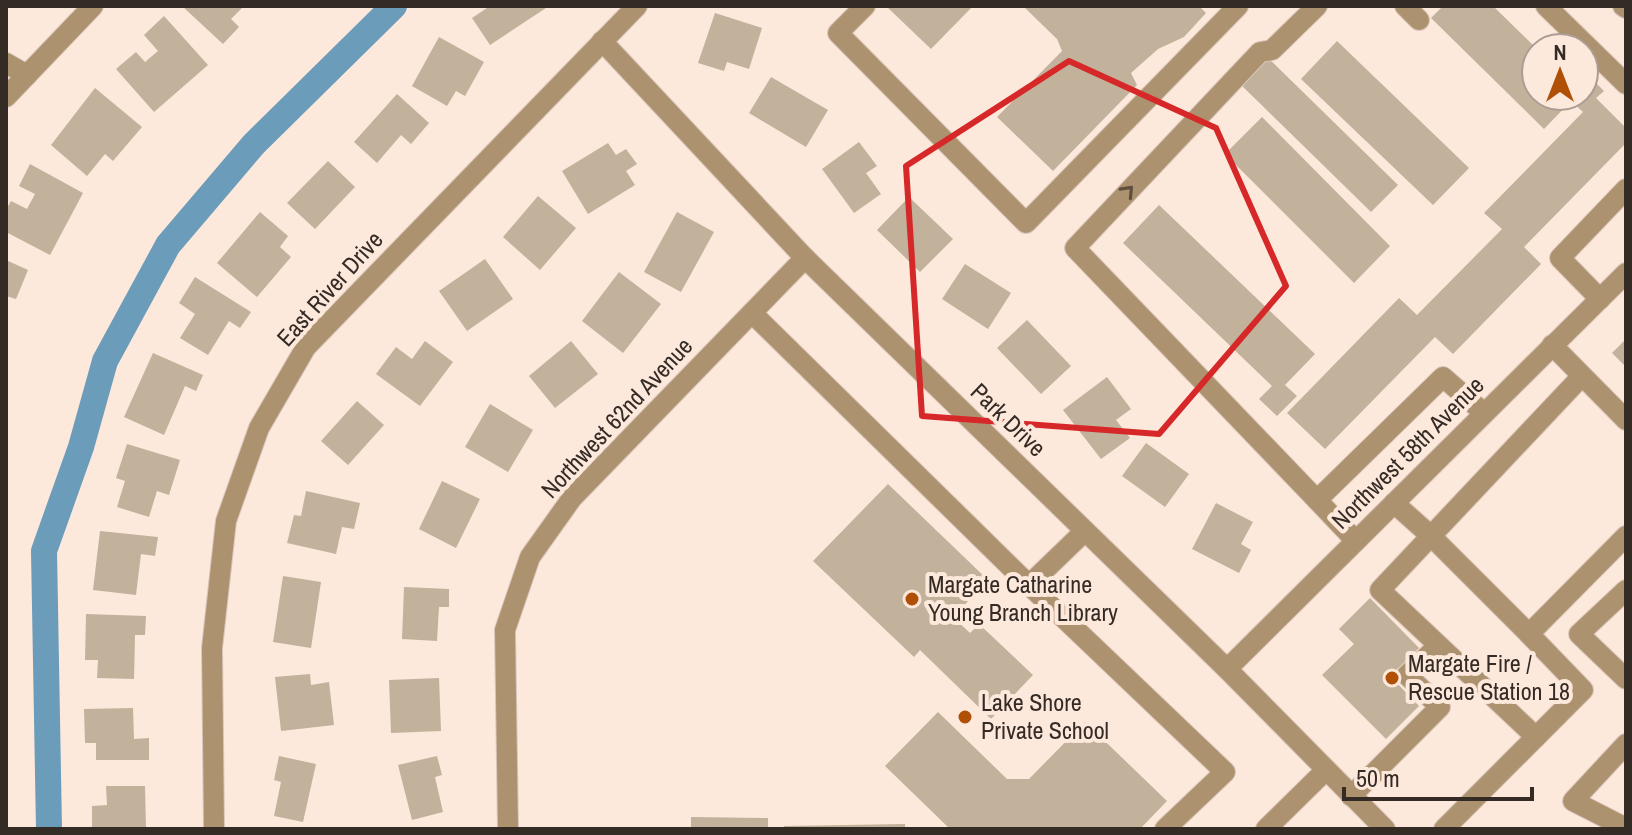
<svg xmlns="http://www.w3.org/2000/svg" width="1632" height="835" font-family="'Archivo Narrow',sans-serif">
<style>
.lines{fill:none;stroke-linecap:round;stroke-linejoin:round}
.canal{stroke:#6b9cb9;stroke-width:26}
.building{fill:#c2b19b}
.minor-casing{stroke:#d9c6bb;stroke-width:22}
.minor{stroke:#ad926f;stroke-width:20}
.oneway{stroke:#5f4f3f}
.marked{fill:none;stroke:#d62828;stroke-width:6;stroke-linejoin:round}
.poi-dot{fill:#b05007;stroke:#fde8dc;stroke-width:3}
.labels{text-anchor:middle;stroke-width:8;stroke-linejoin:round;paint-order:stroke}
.street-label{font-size:24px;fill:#352b25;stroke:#fde8dc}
.poi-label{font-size:24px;fill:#352b25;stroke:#fde8dc;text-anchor:start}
</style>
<rect width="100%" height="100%" fill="#fde8dc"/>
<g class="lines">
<!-- canal -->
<polyline class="canal" points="49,829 44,551 81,447 105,361 168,245 254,144 394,6"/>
</g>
<!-- building -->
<g class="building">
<polygon points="182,6 244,6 231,19 239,27 223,44"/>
<polygon points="490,6 549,6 490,45 472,18"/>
<polygon points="886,6 973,6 931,49"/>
<polygon points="1023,6 1199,6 1206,13 1184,37 1158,49 1131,73 1137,85 1053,171 997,117 1062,51 1057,39"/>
<polygon points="1443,6 1493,6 1536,48 1536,96 1584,96 1586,73 1604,91 1596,98 1626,128 1626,143 1524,247 1541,264 1453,354 1435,337 1325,449 1287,413 1399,298 1417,315 1502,229 1484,213 1583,112 1571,101 1544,129 1431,18"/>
<polygon points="715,13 762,28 749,69 727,62 724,71 698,63"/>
<polygon points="164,16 208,65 154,112 116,69 136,52 145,62 158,51 144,35"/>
<polygon points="439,37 484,62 465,96 456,91 447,106 412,86"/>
<polygon points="1337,41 1469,168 1433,205 1301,79"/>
<polygon points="1263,53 1398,185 1371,212 1236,80"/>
<polygon points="771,77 828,110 806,147 749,113"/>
<polygon points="95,88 142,127 113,161 105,154 87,176 51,145"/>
<polygon points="397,94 429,123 411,144 401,135 377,163 354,142"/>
<polygon points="1262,117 1390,246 1354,283 1225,154"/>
<polygon points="859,142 877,166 866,173 881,194 854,213 822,169"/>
<polygon points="608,143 616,155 626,149 637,164 626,171 635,185 588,214 562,171"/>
<polygon points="328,161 355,187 315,229 287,203"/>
<polygon points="30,164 83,193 50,255 6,232 6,210 11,201 27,209 35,194 19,186"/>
<polygon points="538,196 576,228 540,270 503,237"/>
<polygon points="909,197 953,239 920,272 877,230"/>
<polygon points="1159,205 1315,354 1285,385 1297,396 1277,416 1259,399 1272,386 1123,243"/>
<polygon points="260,212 288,236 280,247 291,257 257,297 217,263"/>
<polygon points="677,212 714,232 681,292 644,272"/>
<polygon points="485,259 513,299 467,331 439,291"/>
<polygon points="6,260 28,270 16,299 6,296"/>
<polygon points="965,264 1011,293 988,329 942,299"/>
<polygon points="619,272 661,304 623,353 582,321"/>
<polygon points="195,277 251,312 240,328 229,321 208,355 180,338 195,314 179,303"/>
<polygon points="1027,320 1071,366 1041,394 997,348"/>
<polygon points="1626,339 1626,367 1612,353"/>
<polygon points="425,341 453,362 420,406 376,374 396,347 412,359"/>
<polygon points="571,341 598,374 555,408 529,376"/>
<polygon points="153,353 203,375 196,391 185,386 164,435 124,417"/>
<polygon points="1107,377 1131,409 1116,420 1130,438 1101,459 1063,410"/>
<polygon points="357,401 384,425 348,465 321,441"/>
<polygon points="490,404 533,430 508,472 465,447"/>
<polygon points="1146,443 1189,474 1165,507 1122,476"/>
<polygon points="127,444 180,460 169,495 157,491 149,517 117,507 125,481 116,478"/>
<polygon points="442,481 480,499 456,548 419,529"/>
<polygon points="888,484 988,580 953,617 970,633 979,624 1033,675 991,719 920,650 914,657 813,561"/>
<polygon points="306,491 360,503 354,529 342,527 336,554 287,543 294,515 301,516"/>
<polygon points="1216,503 1253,522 1241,544 1251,550 1239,573 1192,549"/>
<polygon points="100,531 158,537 155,556 141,554 136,595 93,590"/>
<polygon points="283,576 321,582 311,648 273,642"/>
<polygon points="404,587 449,589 449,607 439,607 437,641 402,639"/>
<polygon points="1370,598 1419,648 1390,676 1419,706 1386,739 1322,675 1354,644 1339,629"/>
<polygon points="86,614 146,616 145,635 135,635 134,679 97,678 98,660 85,660"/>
<polygon points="310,674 311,685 329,682 334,725 281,731 275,677"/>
<polygon points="439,678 441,731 391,733 389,680"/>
<polygon points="133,708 134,739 149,738 149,760 96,760 96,743 85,743 84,709"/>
<polygon points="938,712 1007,779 1029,779 1085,722 1167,801 1140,829 950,829 885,766"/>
<polygon points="279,756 316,764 303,822 274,816 281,782 274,780"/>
<polygon points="437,756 442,775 435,777 443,812 412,820 398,765"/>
<polygon points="106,786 145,786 146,829 92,829 92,806 107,805"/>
<polygon points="691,817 768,818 768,829 691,829"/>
<polygon points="905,824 905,829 784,829 784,826"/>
</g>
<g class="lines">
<defs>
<g id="minor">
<polyline points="865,6 838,33 1026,223 1238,6"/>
<polyline points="1317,6 1272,50 1260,52 1075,248 1317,500 1443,377 1484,413"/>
<polyline points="1405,6 1419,20"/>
<polyline points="1546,6 1626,84"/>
<polyline points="1623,6 1626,8"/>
<polyline points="602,41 805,258 1227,669 1385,829"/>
<polyline points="6,63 27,75"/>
<polyline points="6,97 93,6"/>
<polyline points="1600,299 1560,258 1626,189"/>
<polyline points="752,313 1029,585 1225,772 1165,829"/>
<polyline points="1552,345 1626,420"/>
<polyline points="1317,500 1356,541"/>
<polyline points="1394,503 1431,536 1529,634 1626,536"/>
<polyline points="1029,585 1085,531"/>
<polyline points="1626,590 1579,634 1626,679"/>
<polyline points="1227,669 1626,273"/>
<polyline points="1536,737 1380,590 1581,377"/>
<polyline points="1626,744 1573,801 1626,828"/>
<polyline points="1351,796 1440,707 1407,675 1438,646"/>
<polyline points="214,829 212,648 226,521 259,428 306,347 637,6"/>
<polyline points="508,829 505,630 530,557 572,498 805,258"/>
<polyline points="1266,829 1325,771"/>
<polyline points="1444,829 1583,690 1529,634"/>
</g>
</defs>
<!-- minor casing -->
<use href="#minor" class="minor-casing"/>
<!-- minor -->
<use href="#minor" class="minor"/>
</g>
<!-- one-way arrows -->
<defs><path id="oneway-chevron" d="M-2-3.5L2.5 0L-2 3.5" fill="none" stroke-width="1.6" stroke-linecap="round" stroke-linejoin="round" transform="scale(2)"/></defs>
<use class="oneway" href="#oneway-chevron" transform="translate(1128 191) rotate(-47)"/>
<!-- marked area -->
<path class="marked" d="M 1069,61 L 1216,128 L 1286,286 L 1159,434 L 922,416 L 906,166 Z"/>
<!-- markers -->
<g class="poi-dot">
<circle cx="912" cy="599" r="8"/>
<circle cx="1392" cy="678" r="8"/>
<circle cx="965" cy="717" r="8"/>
</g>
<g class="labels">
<!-- street labels -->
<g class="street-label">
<text transform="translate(330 289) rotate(-48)" y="8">East River Drive</text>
<text transform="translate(617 418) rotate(-47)" y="8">Northwest 62nd Avenue</text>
<text transform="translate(1008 420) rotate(44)" y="8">Park Drive</text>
<text transform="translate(1408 453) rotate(-45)" y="8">Northwest 58th Avenue</text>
</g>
<!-- poi labels -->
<g class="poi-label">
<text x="928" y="593">Margate Catharine<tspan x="928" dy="28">Young Branch Library</tspan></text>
<text x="1408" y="672">Margate Fire /<tspan x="1408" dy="28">Rescue Station 18</tspan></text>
<text x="981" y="711">Lake Shore<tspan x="981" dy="28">Private School</tspan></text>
</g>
</g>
<!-- border -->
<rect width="1632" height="835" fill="none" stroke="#352b25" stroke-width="16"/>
<!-- north arrow -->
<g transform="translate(1560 72)"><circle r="38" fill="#fde8dc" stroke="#ad9c93" stroke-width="2"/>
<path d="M0-6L14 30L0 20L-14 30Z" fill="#b05007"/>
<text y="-12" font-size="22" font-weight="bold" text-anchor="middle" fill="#352b25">N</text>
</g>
<!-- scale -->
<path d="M1344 787v12h188v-12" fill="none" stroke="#352b25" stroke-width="4"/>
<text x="1356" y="787" font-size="24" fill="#352b25" stroke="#fde8dc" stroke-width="6" paint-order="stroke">50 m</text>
</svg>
